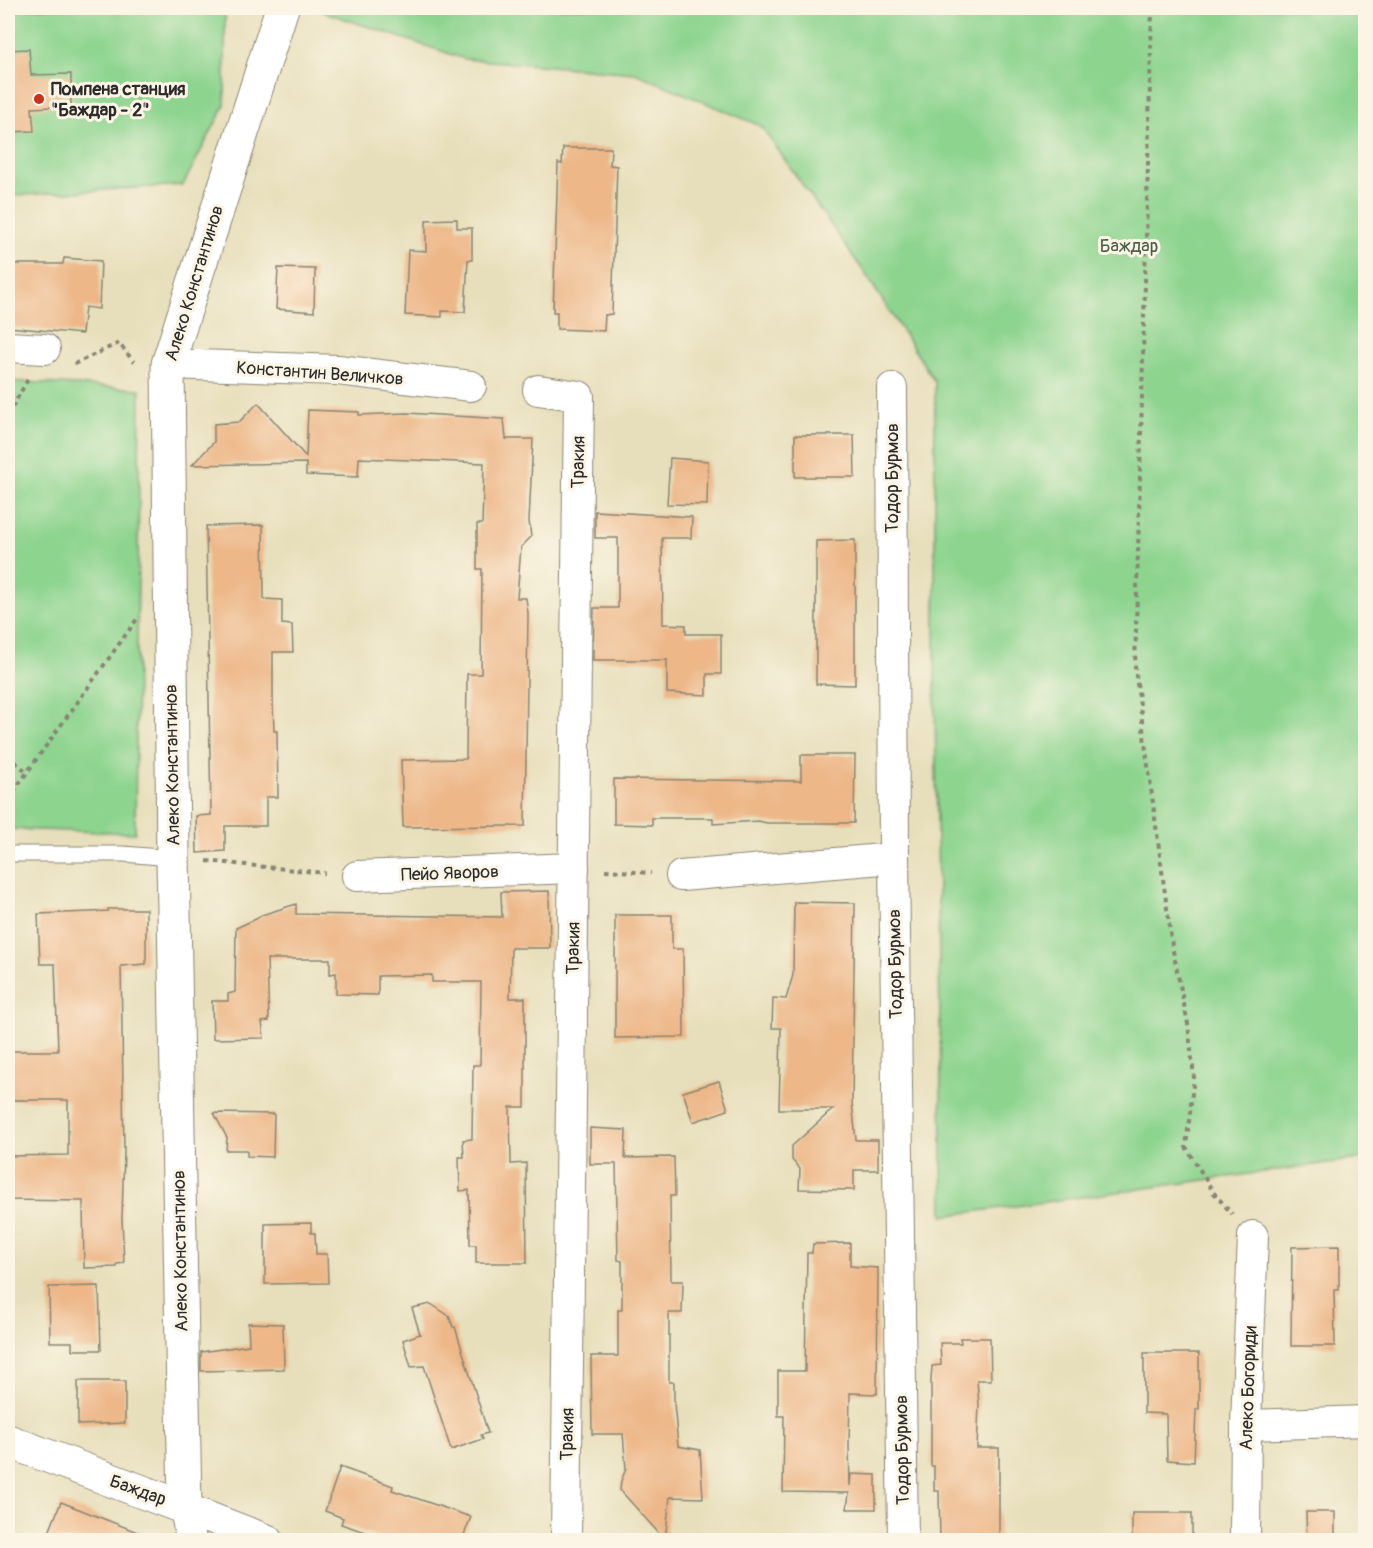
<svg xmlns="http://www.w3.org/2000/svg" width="1373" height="1548" font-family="Pangolin,sans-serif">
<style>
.green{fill:#8dd48f;stroke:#5c805d;stroke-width:1.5}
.building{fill:#edb788}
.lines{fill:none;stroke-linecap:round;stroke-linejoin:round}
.lane-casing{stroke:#898573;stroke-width:17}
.street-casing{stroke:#898573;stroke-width:32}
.secondary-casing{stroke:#898573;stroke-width:35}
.path{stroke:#898573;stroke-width:4;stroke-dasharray:4.5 4.5;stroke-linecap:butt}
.lane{stroke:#fff;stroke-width:15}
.street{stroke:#fff;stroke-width:30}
.secondary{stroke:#fff;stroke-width:33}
.poi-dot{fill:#c8321e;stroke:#fcf5e5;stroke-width:2}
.labels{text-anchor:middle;stroke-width:6;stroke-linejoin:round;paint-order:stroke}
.poi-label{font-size:18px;font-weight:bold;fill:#2b2b2b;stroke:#fcf5e5;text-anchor:start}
.park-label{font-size:18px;fill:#485e49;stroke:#fcf5e5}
.street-label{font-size:18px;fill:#2b2b2b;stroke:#fcf5e5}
</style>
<rect width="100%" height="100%" fill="#fcf5e5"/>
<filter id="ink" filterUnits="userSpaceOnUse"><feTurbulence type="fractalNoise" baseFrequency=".0167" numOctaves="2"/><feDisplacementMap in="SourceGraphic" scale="12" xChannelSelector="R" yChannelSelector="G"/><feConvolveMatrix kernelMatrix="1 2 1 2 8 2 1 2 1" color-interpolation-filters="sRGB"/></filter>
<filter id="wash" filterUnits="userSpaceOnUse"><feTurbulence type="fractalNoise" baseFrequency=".008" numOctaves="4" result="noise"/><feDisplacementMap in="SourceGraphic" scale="24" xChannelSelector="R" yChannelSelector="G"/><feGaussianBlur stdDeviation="1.35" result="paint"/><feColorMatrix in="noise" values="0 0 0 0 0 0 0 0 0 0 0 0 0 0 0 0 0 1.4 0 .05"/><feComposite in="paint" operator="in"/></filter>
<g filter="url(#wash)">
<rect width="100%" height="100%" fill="#e7dfbb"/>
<!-- green -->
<g class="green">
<polygon points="8,8 225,8 225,105 183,185 8,196"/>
<polygon points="322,8 1365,8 1365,1158 943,1216 935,699 935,382 867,276 761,126 635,73 465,59 321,11"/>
<polygon points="8,381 140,389 135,833 8,829"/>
</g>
<g id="blocks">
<!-- building -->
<g class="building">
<polygon points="29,49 31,75 71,74 71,106 32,108 34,131 8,132 8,50"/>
<polygon points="563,148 611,148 610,165 617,166 612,314 605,315 604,331 557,329 557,312 553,312 558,163 562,164"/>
<polygon points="457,219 457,228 472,228 472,260 468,260 465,312 442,311 442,317 405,315 408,250 426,251 426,220"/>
<polygon points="64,258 101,261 99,309 85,307 82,334 8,327 8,264 63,264"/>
<polygon points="278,268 315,269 314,312 276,309"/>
<polygon points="258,403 306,457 308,410 359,412 359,415 407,413 504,419 506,439 533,439 529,521 531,537 521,547 517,598 526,598 528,613 525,826 403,827 401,760 466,759 467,674 481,674 482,569 477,569 477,524 482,524 484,463 359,458 358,477 306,475 306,463 192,465 214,442 214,424 239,422"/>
<polygon points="795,435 854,435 855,477 795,477"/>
<polygon points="670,458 708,461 707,505 667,504"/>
<polygon points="595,511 692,517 691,538 662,538 663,624 686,625 686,634 721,634 721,674 707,674 707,695 667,693 667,660 593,660 594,608 618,608 618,538 595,538"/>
<polygon points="263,525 264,599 282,600 282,624 292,625 293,652 273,652 273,705 274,731 277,731 278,797 266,797 266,826 225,826 225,851 197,853 196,816 211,815 206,526"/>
<polygon points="855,540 855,685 816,684 816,541"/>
<polygon points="801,755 855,755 854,823 767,823 758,821 713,824 713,818 652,818 652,825 614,824 614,779 801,781"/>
<polygon points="549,891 550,948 511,948 510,998 525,998 525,1107 510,1107 511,1164 526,1163 527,1263 476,1263 476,1245 470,1245 469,1190 460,1191 459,1157 464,1157 463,1140 472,1139 473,1065 480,1065 481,982 432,982 432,975 378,976 378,995 336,994 336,973 330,974 330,959 267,959 269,1021 262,1022 264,1038 213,1039 212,1001 228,1001 228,994 235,992 236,928 256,919 262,915 296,904 296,914 502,917 501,892"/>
<polygon points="794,902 855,903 852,1102 856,1140 878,1140 878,1170 854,1170 854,1190 799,1189 800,1169 792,1160 792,1146 833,1109 779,1109 781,1028 772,1028 773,998 786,999 793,975"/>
<polygon points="108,909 146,909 146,964 121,966 124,1150 122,1218 124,1263 117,1264 117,1267 84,1268 83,1201 8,1200 8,1156 68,1155 68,1100 8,1100 8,1051 58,1051 55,964 40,964 38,914 90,912 108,911"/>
<polygon points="615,915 672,915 672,949 683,949 684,1037 615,1038"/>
<polygon points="719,1081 728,1110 693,1122 683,1092"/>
<polygon points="214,1113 274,1114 273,1157 247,1156 247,1150 226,1150 227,1138"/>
<polygon points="590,1128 626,1130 625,1158 674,1157 675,1196 670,1196 671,1281 683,1281 682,1313 669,1313 669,1382 674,1382 674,1403 678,1446 700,1450 703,1498 670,1497 665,1540 620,1490 621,1481 626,1469 623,1434 592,1434 591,1356 618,1356 618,1310 622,1310 622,1261 618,1260 616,1164 590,1164"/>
<polygon points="311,1223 311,1233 315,1233 316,1254 327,1254 328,1283 265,1284 265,1224"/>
<polygon points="850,1243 850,1266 878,1268 877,1394 850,1393 849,1446 850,1486 851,1474 876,1475 876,1509 847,1509 849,1493 783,1492 784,1416 778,1416 778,1371 805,1371 807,1253 812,1253 813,1244"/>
<polygon points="1339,1246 1339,1290 1334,1290 1335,1346 1291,1346 1292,1247"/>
<polygon points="99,1286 101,1350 72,1350 72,1342 50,1342 49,1287"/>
<polygon points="431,1304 449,1316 453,1327 455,1327 488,1433 481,1435 483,1439 451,1450 424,1366 411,1367 403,1340 420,1334 412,1308"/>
<polygon points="248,1323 283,1324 284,1369 201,1371 201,1352 249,1345"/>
<polygon points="960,1338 990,1338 991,1380 977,1380 979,1405 977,1448 999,1448 999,1540 940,1540 939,1491 934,1491 934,1466 931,1466 931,1379 932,1366 941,1365 940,1343 961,1343"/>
<polygon points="1144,1353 1199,1353 1199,1409 1196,1409 1194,1462 1167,1460 1166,1414 1144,1413"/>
<polygon points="78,1381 125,1381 125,1423 78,1425"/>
<polygon points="340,1467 393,1486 392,1490 471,1517 462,1540 388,1540 341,1524 343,1518 325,1511"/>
<polygon points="61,1502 155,1539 155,1540 46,1540"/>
<polygon points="1306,1512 1335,1512 1335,1540 1307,1540"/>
<rect x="1132" y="1513" width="60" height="27"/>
</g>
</g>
</g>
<g filter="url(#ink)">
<use href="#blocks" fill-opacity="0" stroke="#898573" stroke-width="1.5"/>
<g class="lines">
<defs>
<polyline id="lane" points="8,854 123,854 173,858"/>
<g id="street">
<polyline points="8,347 45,349"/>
<polyline points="168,364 338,370 471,386"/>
<polyline points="892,388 894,858 903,1540"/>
<polyline points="538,390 579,396 566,1540"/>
<polyline points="357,876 574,868"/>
<polyline points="681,876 894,858"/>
<polyline points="1246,1425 1366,1421"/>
<polyline points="185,1508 268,1540"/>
<polyline points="185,1508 191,1540"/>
<polyline points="1245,1540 1246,1425 1253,1236"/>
</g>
<polyline id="secondary" points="8,1441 185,1508 173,858 168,364 282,8"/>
</defs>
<!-- lane casing -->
<use href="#lane" class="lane-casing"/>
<!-- street casing -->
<use href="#street" class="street-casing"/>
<!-- secondary casing -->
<use href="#secondary" class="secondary-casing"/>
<!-- path -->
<g class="path">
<polyline points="1152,8 1135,668 1172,946 1188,1024 1194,1077 1186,1147 1214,1193 1232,1214"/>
<polyline points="74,364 119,343 134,362"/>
<polyline points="8,415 28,379"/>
<polyline points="8,756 27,772"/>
<polyline points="8,799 137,619"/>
<polyline points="207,861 325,873"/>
<polyline points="605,870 651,873"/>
</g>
<!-- lane -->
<use href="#lane" class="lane"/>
<!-- street -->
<use href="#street" class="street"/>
<!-- secondary -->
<use href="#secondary" class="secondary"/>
</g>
</g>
<!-- markers -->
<circle class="poi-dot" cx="39" cy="99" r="6"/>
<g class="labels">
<!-- poi labels -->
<g class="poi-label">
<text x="51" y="95">Помпена станция<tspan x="51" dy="21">"Баждар - 2"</tspan></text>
</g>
<!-- park labels -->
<g class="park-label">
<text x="1129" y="252">Баждар</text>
</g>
<!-- street labels -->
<g class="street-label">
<text transform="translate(194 283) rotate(-73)" y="6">Алеко Константинов</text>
<text transform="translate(320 373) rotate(4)" y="6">Константин Величков</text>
<text transform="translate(578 462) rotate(-89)" y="6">Тракия</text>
<text transform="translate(892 478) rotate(-90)" y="6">Тодор Бурмов</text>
<text transform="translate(172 765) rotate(-91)" y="6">Алеко Константинов</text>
<text transform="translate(450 873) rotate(-2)" y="6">Пейо Яворов</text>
<text transform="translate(573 948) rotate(-89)" y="6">Тракия</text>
<text transform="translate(895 964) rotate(-91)" y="6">Тодор Бурмов</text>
<text transform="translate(180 1251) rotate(-91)" y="6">Алеко Константинов</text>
<text transform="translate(1248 1388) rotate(-88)" y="6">Алеко Богориди</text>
<text transform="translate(567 1434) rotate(-89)" y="6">Тракия</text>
<text transform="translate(902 1450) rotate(-91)" y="6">Тодор Бурмов</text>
<text transform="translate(138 1490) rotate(20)" y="6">Баждар</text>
</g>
</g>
<!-- margin -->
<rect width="1373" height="1548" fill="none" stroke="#fcf5e5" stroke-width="30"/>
</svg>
